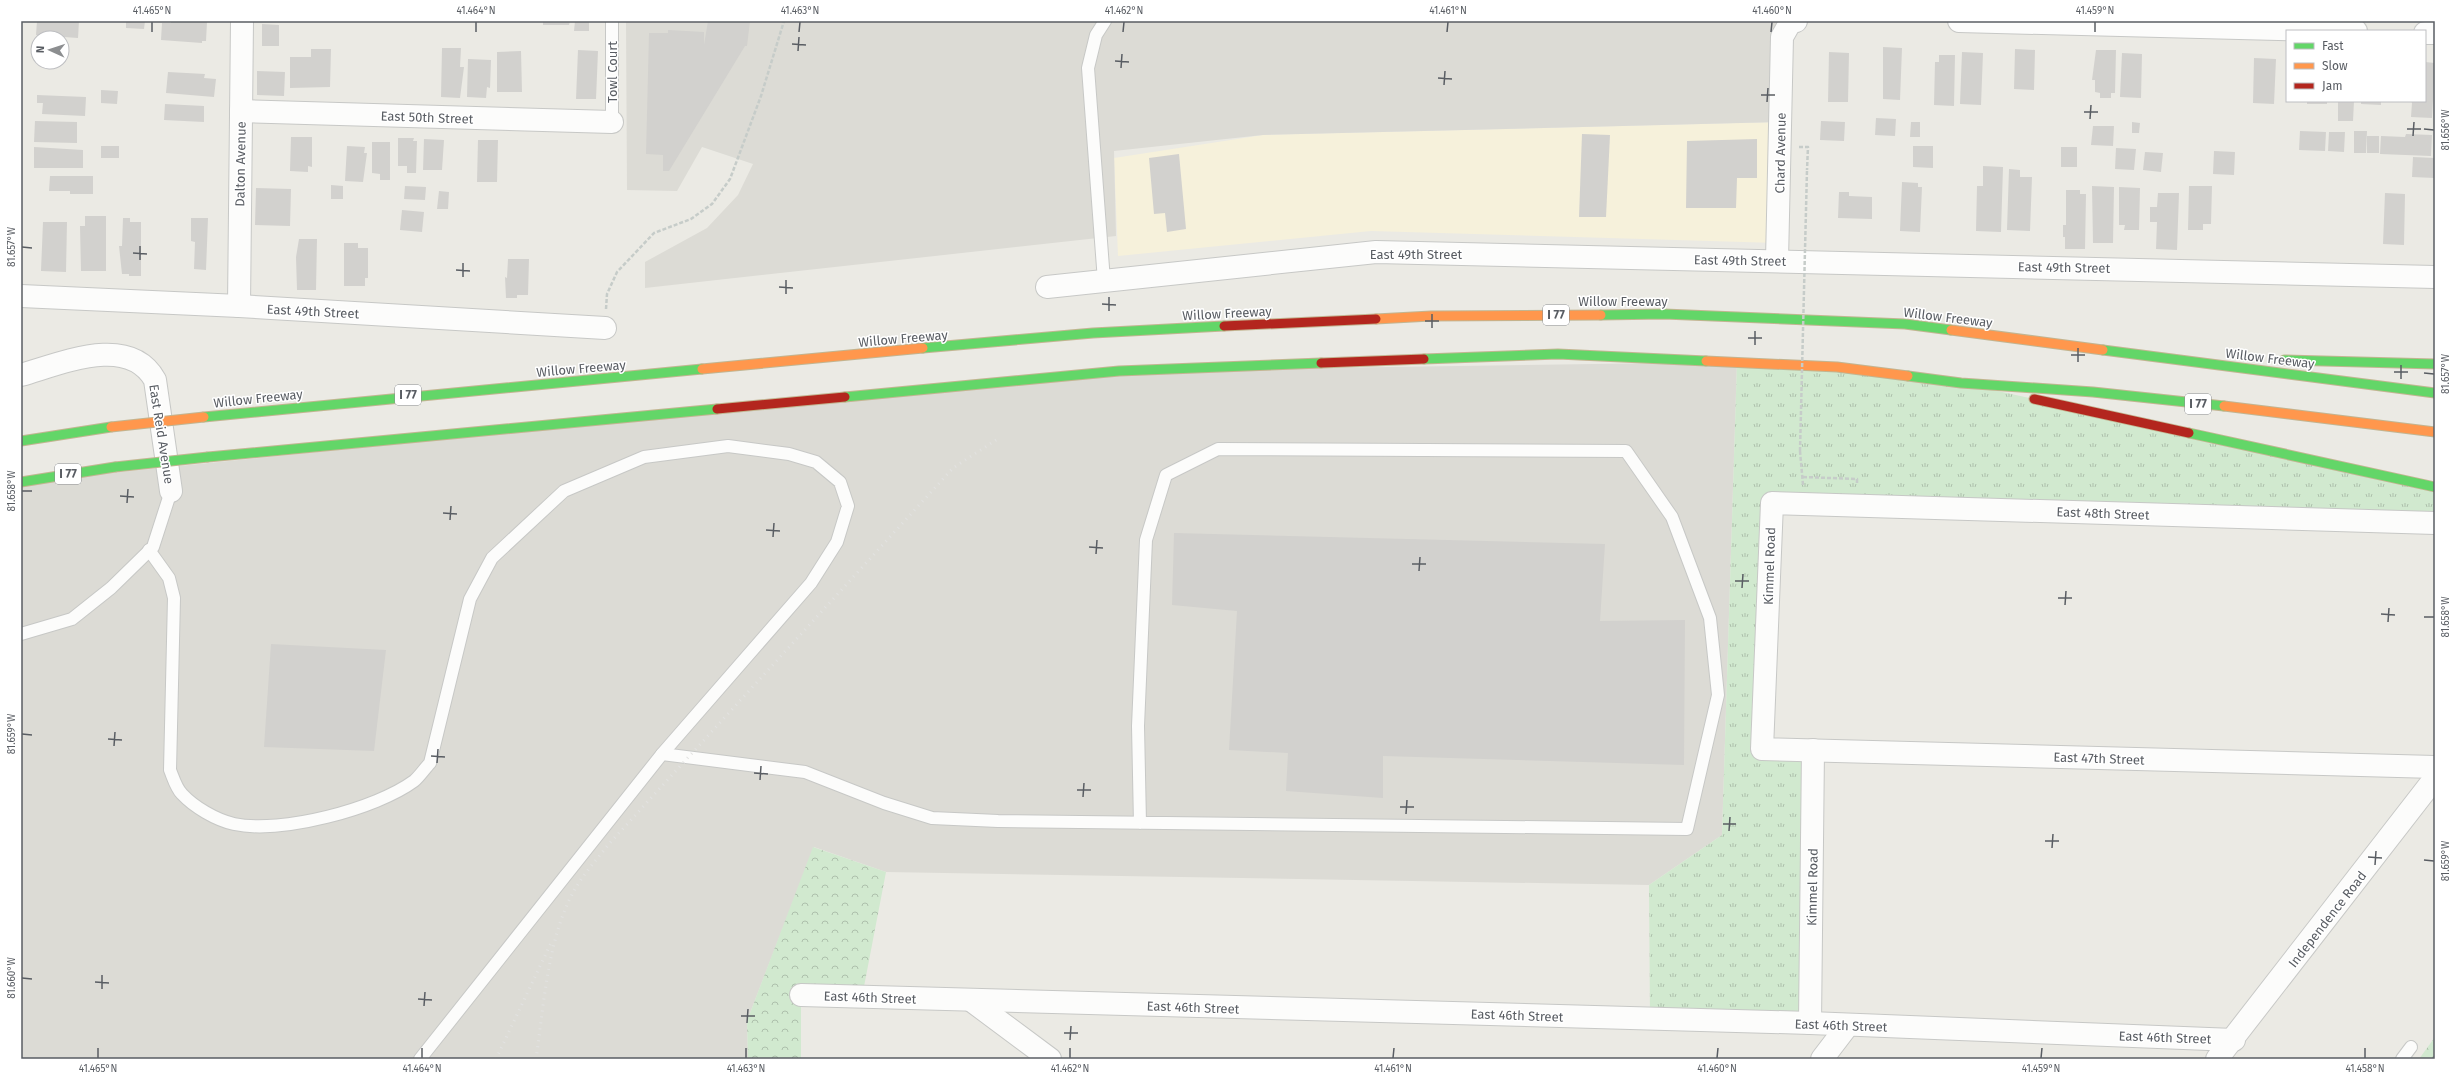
<svg xmlns="http://www.w3.org/2000/svg" width="2456" height="1080" font-family="'Fira Sans',sans-serif">
<style>
.commercial{fill:#f6f1db}
.industrial{fill:#dcdbd5}
.grass{fill:url(#grass-tufts)}
.forest{fill:url(#forest-crowns)}
.building{fill:#d2d1ce}
.lines{fill:none;stroke-linecap:round;stroke-linejoin:round}
.lane-casing{stroke:#c7c8c6;stroke-width:14}
.street-casing{stroke:#c7c8c6;stroke-width:24}
.fast-casing{stroke:#c2b591;stroke-width:11}
.slow-casing{stroke:#c2b591;stroke-width:11}
.jam-casing{stroke:#c2b591;stroke-width:11}
.path{stroke:#c6ccc9;stroke-width:2.5;stroke-dasharray:4 2;stroke-linecap:butt}
.lane{stroke:#fcfcfb;stroke-width:12}
.street{stroke:#fcfcfb;stroke-width:22}
.fast{stroke:#63d668;stroke-width:9}
.slow{stroke:#ff974d;stroke-width:9}
.jam{stroke:#b3261e;stroke-width:9}
.rail{stroke:#e2e2e1;stroke-width:3;stroke-dasharray:1 5;stroke-linecap:butt}
.fast-bridge-casing{stroke:#c2b591;stroke-width:11;stroke-linecap:butt}
.slow-bridge-casing{stroke:#c2b591;stroke-width:11;stroke-linecap:butt}
.path-bridge{stroke:#c6ccc9;stroke-width:2.5;stroke-dasharray:4 2;stroke-linecap:butt}
.fast-bridge{stroke:#63d668;stroke-width:9}
.slow-bridge{stroke:#ff974d;stroke-width:9}
.ticks{fill:none;stroke:#595d63;stroke-width:1.5}
.labels{text-anchor:middle;stroke-width:3;stroke-linejoin:round;paint-order:stroke}
.shield{fill:#fff;stroke:#8b8e92;stroke-width:1}
.shield-label{font-size:12px;font-weight:bold;fill:#595d63}
.street-label{font-size:13px;fill:#595d63;stroke:#fff}
.neatline{fill:none;stroke:#595d63;stroke-width:1.5}
.ticks-label{font-size:10px;text-anchor:middle;fill:#595d63}
</style>
<defs>
<pattern id="grass-tufts" width="24" height="20" patternUnits="userSpaceOnUse"><rect width="24" height="20" fill="#d1e9cf"/><path d="M3 7l-1-3M5 7V3M7 7l1-3M15 17l-1-3M17 17v-4M19 17l1-3" fill="none" stroke="#adc0ac"/></pattern>
<pattern id="forest-crowns" width="20" height="18" patternUnits="userSpaceOnUse"><rect width="20" height="18" fill="#d1e9cf"/><path d="M2 6a3 3 0 1 1 6 0M12 15a3 3 0 1 1 6 0" fill="none" stroke="#adc0ac"/></pattern>
</defs>
<rect width="100%" height="100%" fill="#ebeae4"/>
<!-- commercial -->
<polygon class="commercial" points="1780,122 1777,243 1371,231 1118,256 1114,158 1263,135"/>
<!-- industrial -->
<g class="industrial">
<polygon points="626,21 1783,21 1780,122 1263,135 1114,151 1116,236 645,288 645,262 707,228 738,195 753,164 702,147 677,191 627,190"/>
<polygon points="1737,362 1722,835 1649,885 886,872 814,847 747,1021 748,1059 21,1059 21,482 1119,371"/>
</g>
<!-- grass -->
<polygon class="grass" points="1737,362 1961,383 2435,487 2435,523 1772,503 1762,749 1813,750 1810,1023 1650,1019 1649,885 1722,835"/>
<!-- forest -->
<g class="forest">
<polygon points="813,847 886,872 862,997 801,995 801,1059 748,1059 747,1021"/>
<polygon points="2435,1037 2435,1059 2419,1059"/>
</g>
<!-- building -->
<g class="building">
<polygon points="37,21 79,21 78,38 36,35"/>
<polygon points="126,21 145,21 144,29 126,28"/>
<polygon points="171,21 207,22 206,41 202,41 202,43 161,40 162,23 171,23"/>
<polygon points="543,21 570,21 569,25 543,25"/>
<polygon points="575,21 589,21 589,31 574,31"/>
<polygon points="708,21 750,21 747,46 745,46 669,171 663,171 663,155 646,154 649,33 668,33 668,30 704,32 704,45"/>
<polygon points="262,24 279,25 279,46 262,46"/>
<polygon points="1883,47 1902,48 1900,100 1883,99"/>
<polygon points="442,48 461,48 460,67 464,67 460,98 441,97"/>
<polygon points="311,49 331,49 330,87 290,88 290,57 311,57"/>
<polygon points="2015,49 2035,50 2034,90 2014,89"/>
<polygon points="578,50 598,51 596,99 576,99"/>
<polygon points="2096,50 2116,50 2115,93 2111,93 2111,98 2100,98 2100,93 2095,92 2095,80 2092,80"/>
<polygon points="521,51 522,92 497,92 497,52"/>
<polygon points="1829,52 1849,53 1848,102 1828,102"/>
<polygon points="1962,52 1983,53 1981,105 1960,104"/>
<polygon points="2122,53 2142,54 2141,98 2120,97"/>
<polygon points="1939,55 1955,55 1954,106 1934,105 1935,62 1939,62"/>
<polygon points="2254,58 2276,59 2274,104 2253,103"/>
<polygon points="468,59 491,60 490,88 487,87 486,98 467,97"/>
<polygon points="2425,62 2435,63 2432,118 2411,117 2412,103 2411,101 2425,101"/>
<polygon points="257,71 285,72 284,96 257,95"/>
<polygon points="168,72 205,74 204,78 216,79 214,97 166,93"/>
<polygon points="101,90 118,91 117,104 101,103"/>
<polygon points="37,95 86,97 85,116 42,114 43,103 37,103"/>
<rect x="2307" y="101" width="20" height="3"/>
<polygon points="2338,101 2354,101 2353,121 2338,121"/>
<polygon points="2361,101 2381,101 2381,105 2361,104"/>
<polygon points="165,104 204,106 204,122 164,120"/>
<polygon points="1876,118 1896,119 1895,136 1875,135"/>
<polygon points="35,121 77,122 77,143 34,142"/>
<polygon points="1821,121 1845,122 1844,141 1820,140"/>
<polygon points="1911,122 1920,122 1920,137 1910,137"/>
<polygon points="2132,122 2140,123 2139,133 2132,133"/>
<polygon points="2093,126 2114,126 2113,146 2091,145"/>
<polygon points="2300,131 2326,132 2325,151 2299,150"/>
<polygon points="2354,131 2367,131 2366,153 2354,153"/>
<polygon points="2329,132 2345,132 2344,152 2328,151"/>
<polygon points="1582,134 1610,135 1606,217 1579,217"/>
<polygon points="2406,134 2432,135 2431,156 2380,154 2381,136 2405,137"/>
<rect x="2367" y="136" width="12" height="17"/>
<polygon points="291,137 312,137 312,167 308,166 308,172 290,171"/>
<polygon points="398,138 414,138 413,141 417,141 416,173 407,173 407,166 398,166"/>
<polygon points="424,139 444,140 442,170 423,170"/>
<polygon points="1757,139 1757,178 1737,178 1736,208 1686,208 1687,141"/>
<polygon points="478,140 498,140 497,182 477,182"/>
<polygon points="372,142 390,142 390,180 380,180 380,174 372,173"/>
<rect x="101" y="146" width="18" height="12"/>
<polygon points="347,146 365,147 364,153 367,153 363,182 345,181"/>
<polygon points="1913,146 1933,146 1933,168 1913,167"/>
<polygon points="34,147 83,150 83,168 34,168"/>
<rect x="2061" y="147" width="16" height="20"/>
<polygon points="2116,148 2136,149 2134,170 2115,169"/>
<polygon points="2214,151 2235,152 2234,175 2213,174"/>
<polygon points="2145,152 2163,153 2161,172 2143,170"/>
<polygon points="1179,154 1186,229 1167,232 1165,213 1154,214 1149,158"/>
<polygon points="2413,157 2435,158 2435,178 2412,177"/>
<polygon points="1983,166 2003,167 2001,232 1976,231 1977,186 1983,186"/>
<polygon points="2009,169 2020,170 2020,177 2032,177 2030,231 2007,230"/>
<polygon points="50,176 93,176 93,194 70,194 70,191 49,191"/>
<polygon points="1902,182 1918,183 1918,187 1922,187 1920,232 1900,231"/>
<polygon points="331,185 343,186 343,199 331,199"/>
<polygon points="405,186 426,187 425,200 404,199"/>
<polygon points="2092,186 2114,187 2113,243 2093,243"/>
<polygon points="2189,186 2212,186 2211,224 2203,224 2203,230 2188,230"/>
<polygon points="2119,187 2140,188 2139,230 2124,230 2125,225 2119,225"/>
<polygon points="256,188 291,189 290,226 255,225"/>
<polygon points="2066,190 2080,190 2080,194 2086,194 2085,249 2065,249 2065,237 2063,237 2063,225 2066,225"/>
<polygon points="439,191 449,192 448,209 437,209"/>
<polygon points="1839,192 1849,192 1849,196 1872,197 1872,219 1838,218"/>
<polygon points="2158,193 2179,193 2177,250 2156,249 2157,222 2150,222 2150,207 2157,207"/>
<polygon points="2385,193 2405,194 2404,245 2383,244"/>
<polygon points="402,210 424,212 422,232 400,230"/>
<polygon points="85,216 106,216 106,271 81,271 80,226 85,226"/>
<polygon points="123,218 130,218 130,222 141,222 141,276 129,276 129,274 122,274 119,246 122,246"/>
<polygon points="191,218 208,218 206,270 194,269 195,242 191,241"/>
<polygon points="43,222 67,222 66,272 41,271"/>
<polygon points="299,239 317,239 316,290 297,290 296,257"/>
<polygon points="344,243 358,243 358,248 368,248 368,278 365,278 365,286 344,286"/>
<polygon points="508,259 529,259 528,295 517,295 517,298 506,298 505,277 507,278"/>
<polygon points="1174,533 1605,544 1600,621 1685,620 1684,765 1383,756 1383,798 1286,791 1288,753 1229,750 1237,611 1172,605"/>
<polygon points="271,644 386,650 374,751 264,747"/>
</g>
<g class="lines">
<defs>
<g id="lane">
<polyline points="612,21 612,122"/>
<polyline points="1104,281 1088,68 1096,35 1105,21"/>
<path d="M 149,550 L 169,578 L 174,598 L 170,770 C 173,777 176,788 182,794 C 194,807 216,820 234,824 C 281,834 376,809 414,781 C 420,776 425,768 430,763 L 470,599 L 492,558 L 564,491 L 644,457 L 728,446 L 789,454 L 816,462 L 840,482 L 848,506 L 837,542 L 811,583 L 662,754"/>
<polyline points="21,634 72,619 111,588 153,547 171,491"/>
<polyline points="420,1059 662,754 805,772 884,803 932,818 998,821 1687,829 1718,695 1710,618 1672,517 1626,451 1218,449 1166,475 1146,540 1138,726 1140,823"/>
<polyline points="2402,1059 2411,1047"/>
</g>
<g id="street">
<polyline points="1959,21 2356,31"/>
<polyline points="2425,33 2435,33"/>
<polyline points="241,111 612,122"/>
<polyline points="1777,260 1782,37 1790,23 1796,21"/>
<polyline points="1047,287 1376,252 2435,277"/>
<polyline points="21,296 239,306 605,328"/>
<polyline points="239,306 242,21"/>
<path d="M 21,375 C 60,364 129,333 155,380 L 171,491"/>
<polyline points="2435,523 1772,503 1762,749 2435,767"/>
<polyline points="801,995 1810,1023 2234,1040"/>
<polyline points="972,1001 1050,1059"/>
<polyline points="1810,1023 1813,750"/>
<polyline points="1822,1059 1848,1025"/>
<polyline points="2217,1059 2435,778"/>
</g>
<g id="fast">
<polyline points="1601,315 1664,314 1905,324 1951,330"/>
<polyline points="923,348 1093,333 1224,326"/>
<polyline points="2103,350 2435,393"/>
<polyline points="1424,359 1558,354 1706,361"/>
<polyline points="2284,360 2435,364"/>
<polyline points="1908,376 1961,383 2093,392 2224,406"/>
<polyline points="845,397 1119,371 1321,363"/>
<polyline points="204,417 702,369"/>
<polyline points="2189,433 2435,487"/>
<polyline points="21,441 111,427"/>
<polyline points="208,457 717,409"/>
<polyline points="21,482 115,467"/>
</g>
<g id="slow">
<polyline points="1376,319 1431,316 1601,315"/>
<polyline points="1951,330 2103,350"/>
<polyline points="1706,361 1837,367 1908,376"/>
<polyline points="702,369 923,348"/>
<polyline points="2224,406 2435,432"/>
</g>
<g id="jam">
<polyline points="1224,326 1376,319"/>
<polyline points="1321,363 1424,359"/>
<polyline points="2034,399 2189,433"/>
<polyline points="717,409 845,397"/>
</g>
</defs>
<!-- lane casing -->
<use href="#lane" class="lane-casing"/>
<!-- street casing -->
<use href="#street" class="street-casing"/>
<!-- fast casing -->
<use href="#fast" class="fast-casing"/>
<!-- slow casing -->
<use href="#slow" class="slow-casing"/>
<!-- jam casing -->
<use href="#jam" class="jam-casing"/>
<!-- path -->
<g class="path">
<polyline points="1799,147 1808,147 1807,170"/>
<polyline points="606,309 607,294 617,272 654,233 691,219 712,204 730,179 761,96 784,21"/>
<polyline points="1800,451 1803,485"/>
<polyline points="1803,477 1857,479 1857,485"/>
</g>
<!-- lane -->
<use href="#lane" class="lane"/>
<!-- street -->
<use href="#street" class="street"/>
<!-- fast -->
<use href="#fast" class="fast"/>
<!-- slow -->
<use href="#slow" class="slow"/>
<!-- jam -->
<use href="#jam" class="jam"/>
<!-- rail -->
<g class="rail">
<polyline points="496,1059 551,943"/>
<path d="M 536,1059 C 544,1005 548,931 578,884 C 587,870 598,858 608,845 L 953,468 L 999,438"/>
</g>
<defs>
<polyline id="fast-bridge" points="115,467 208,457"/>
<polyline id="slow-bridge" points="111,427 204,417"/>
</defs>
<!-- fast-bridge casing -->
<use href="#fast-bridge" class="fast-bridge-casing"/>
<!-- slow-bridge casing -->
<use href="#slow-bridge" class="slow-bridge-casing"/>
<!-- path-bridge -->
<polyline class="path-bridge" points="1800,451 1807,170"/>
<!-- fast-bridge -->
<use href="#fast-bridge" class="fast-bridge"/>
<!-- slow-bridge -->
<use href="#slow-bridge" class="slow-bridge"/>
</g>
<!-- ticks -->
<path class="ticks" d="M 152,32 L 152,22M 476,32 L 476,22M 799,32 L 800,22M 1123,32 L 1124,22M 1447,32 L 1448,22M 1771,32 L 1772,22M 2095,32 L 2095,22M 792,44 L 806,45M 798,51 L 799,37M 1115,61 L 1129,62M 1121,68 L 1122,54M 1438,78 L 1452,79M 1444,85 L 1445,71M 1761,95 L 1775,95M 1767,102 L 1768,88M 2084,112 L 2098,112M 2090,119 L 2091,105M 2407,129 L 2421,129M 2424,129 L 2434,130M 2413,136 L 2414,122M 22,247 L 32,248M 133,253 L 147,254M 140,260 L 140,246M 456,270 L 470,271M 463,277 L 463,263M 779,287 L 793,288M 786,294 L 786,280M 1102,304 L 1116,305M 1109,311 L 1109,297M 1425,321 L 1439,321M 1432,328 L 1432,314M 1748,338 L 1762,338M 1755,345 L 1755,331M 2071,355 L 2085,355M 2078,362 L 2078,348M 2394,372 L 2408,372M 2424,373 L 2434,374M 2401,379 L 2401,365M 22,491 L 32,491M 120,496 L 134,497M 127,503 L 128,489M 443,513 L 457,514M 450,520 L 451,506M 766,530 L 780,531M 773,537 L 774,523M 1089,547 L 1103,548M 1096,554 L 1097,540M 1412,564 L 1426,564M 1419,571 L 1420,557M 1735,581 L 1749,581M 1742,588 L 1743,574M 2058,598 L 2072,598M 2065,605 L 2066,591M 2381,614 L 2395,615M 2424,617 L 2434,617M 2388,622 L 2389,608M 22,734 L 32,735M 108,739 L 122,740M 114,746 L 115,732M 431,756 L 445,757M 437,763 L 438,749M 754,773 L 768,774M 760,780 L 761,766M 1077,790 L 1091,790M 1083,797 L 1084,783M 1400,807 L 1414,807M 1406,814 L 1407,800M 1723,824 L 1736,824M 1729,831 L 1730,817M 2045,841 L 2059,841M 2052,848 L 2053,834M 2368,857 L 2382,858M 2424,860 L 2434,861M 2375,865 L 2376,851M 22,978 L 32,979M 95,982 L 109,983M 102,989 L 102,975M 418,999 L 432,1000M 424,1006 L 425,992M 741,1016 L 755,1016M 747,1023 L 748,1009M 1064,1033 L 1078,1033M 1070,1040 L 1071,1026M 98,1058 L 98,1048M 422,1058 L 422,1048M 746,1058 L 746,1048M 1070,1058 L 1070,1048M 1393,1058 L 1394,1048M 1717,1058 L 1718,1048M 2041,1058 L 2042,1048M 2365,1058 L 2365,1048"/>
<g class="labels">
<!-- shield labels -->
<g class="shield">
<rect x="1543" y="305" width="26" height="20" rx="3"/>
<rect x="395" y="385" width="26" height="20" rx="3"/>
<rect x="2185" y="394" width="26" height="20" rx="3"/>
<rect x="55" y="464" width="26" height="20" rx="3"/>
</g>
<g class="shield-label">
<text x="1556" y="319">I 77</text>
<text x="408" y="399">I 77</text>
<text x="2198" y="408">I 77</text>
<text x="68" y="478">I 77</text>
</g>
<!-- street labels -->
<g class="street-label">
<text transform="translate(612 72) rotate(-90)" y="5">Towl Court</text>
<text transform="translate(427 117) rotate(2)" y="5">East 50th Street</text>
<text transform="translate(1780 153) rotate(-89)" y="5">Chard Avenue</text>
<text transform="translate(240 164) rotate(-89)" y="5">Dalton Avenue</text>
<text x="1416" y="259">East 49th Street</text>
<text transform="translate(1740 260) rotate(1)" y="5">East 49th Street</text>
<text transform="translate(2064 267) rotate(1)" y="5">East 49th Street</text>
<text x="1623" y="306">Willow Freeway</text>
<text transform="translate(313 311) rotate(3)" y="5">East 49th Street</text>
<text transform="translate(1227 313) rotate(-3)" y="5">Willow Freeway</text>
<text transform="translate(1948 317) rotate(7)" y="5">Willow Freeway</text>
<text transform="translate(903 338) rotate(-5)" y="5">Willow Freeway</text>
<text transform="translate(2270 358) rotate(7)" y="5">Willow Freeway</text>
<text transform="translate(581 368) rotate(-5)" y="5">Willow Freeway</text>
<text transform="translate(258 398) rotate(-6)" y="5">Willow Freeway</text>
<text transform="translate(162 434) rotate(81)" y="5">East Reid Avenue</text>
<text transform="translate(2103 513) rotate(2)" y="5">East 48th Street</text>
<text transform="translate(1769 566) rotate(-88)" y="5">Kimmel Road</text>
<text transform="translate(2099 758) rotate(2)" y="5">East 47th Street</text>
<text transform="translate(1812 887) rotate(-89)" y="5">Kimmel Road</text>
<text transform="translate(2327 919) rotate(-52)" y="5">Independence Road</text>
<text transform="translate(870 997) rotate(2)" y="5">East 46th Street</text>
<text transform="translate(1193 1007) rotate(2)" y="5">East 46th Street</text>
<text transform="translate(1517 1015) rotate(2)" y="5">East 46th Street</text>
<text transform="translate(1841 1025) rotate(2)" y="5">East 46th Street</text>
<text transform="translate(2165 1037) rotate(2)" y="5">East 46th Street</text>
</g>
</g>
<!-- border -->
<rect width="2456" height="1080" fill="none" stroke="#ffffff" stroke-width="44"/>
<!-- legend -->
<rect x="2286" y="30" width="140" height="72" fill="#ffffff" stroke="#bdbec1"/>
<rect x="2294" y="43" width="20" height="6" fill="#63d668" stroke="#bdbec1"/>
<text x="2322" y="50" font-size="12" fill="#595d63">Fast</text>
<rect x="2294" y="63" width="20" height="6" fill="#ff974d" stroke="#bdbec1"/>
<text x="2322" y="70" font-size="12" fill="#595d63">Slow</text>
<rect x="2294" y="83" width="20" height="6" fill="#b3261e" stroke="#bdbec1"/>
<text x="2322" y="90" font-size="12" fill="#595d63">Jam</text>
<!-- north arrow -->
<g transform="translate(50 50) rotate(273)"><circle r="19" fill="#ffffff" stroke="#bdbec1"/>
<path d="M0-3L7 15L0 10L-7 15Z" fill="#8c8e90"/>
<text y="-6" font-size="11" font-weight="bold" text-anchor="middle" fill="#595d63">N</text>
</g>
<rect x="22" y="22" width="2412" height="1036" class="neatline"/>
<g class="ticks-label">
<text x="152" y="14">41.465°N</text>
<text x="476" y="14">41.464°N</text>
<text x="800" y="14">41.463°N</text>
<text x="1124" y="14">41.462°N</text>
<text x="1448" y="14">41.461°N</text>
<text x="1772" y="14">41.460°N</text>
<text x="2095" y="14">41.459°N</text>
<text transform="translate(2445 130) rotate(-90)" y="4">81.656°W</text>
<text transform="translate(11 247) rotate(-90)" y="4">81.657°W</text>
<text transform="translate(2445 374) rotate(-90)" y="4">81.657°W</text>
<text transform="translate(11 491) rotate(-90)" y="4">81.658°W</text>
<text transform="translate(2445 617) rotate(-90)" y="4">81.658°W</text>
<text transform="translate(11 734) rotate(-90)" y="4">81.659°W</text>
<text transform="translate(2445 861) rotate(-90)" y="4">81.659°W</text>
<text transform="translate(11 978) rotate(-90)" y="4">81.660°W</text>
<text x="98" y="1072">41.465°N</text>
<text x="422" y="1072">41.464°N</text>
<text x="746" y="1072">41.463°N</text>
<text x="1070" y="1072">41.462°N</text>
<text x="1393" y="1072">41.461°N</text>
<text x="1717" y="1072">41.460°N</text>
<text x="2041" y="1072">41.459°N</text>
<text x="2365" y="1072">41.458°N</text>
</g>
</svg>
